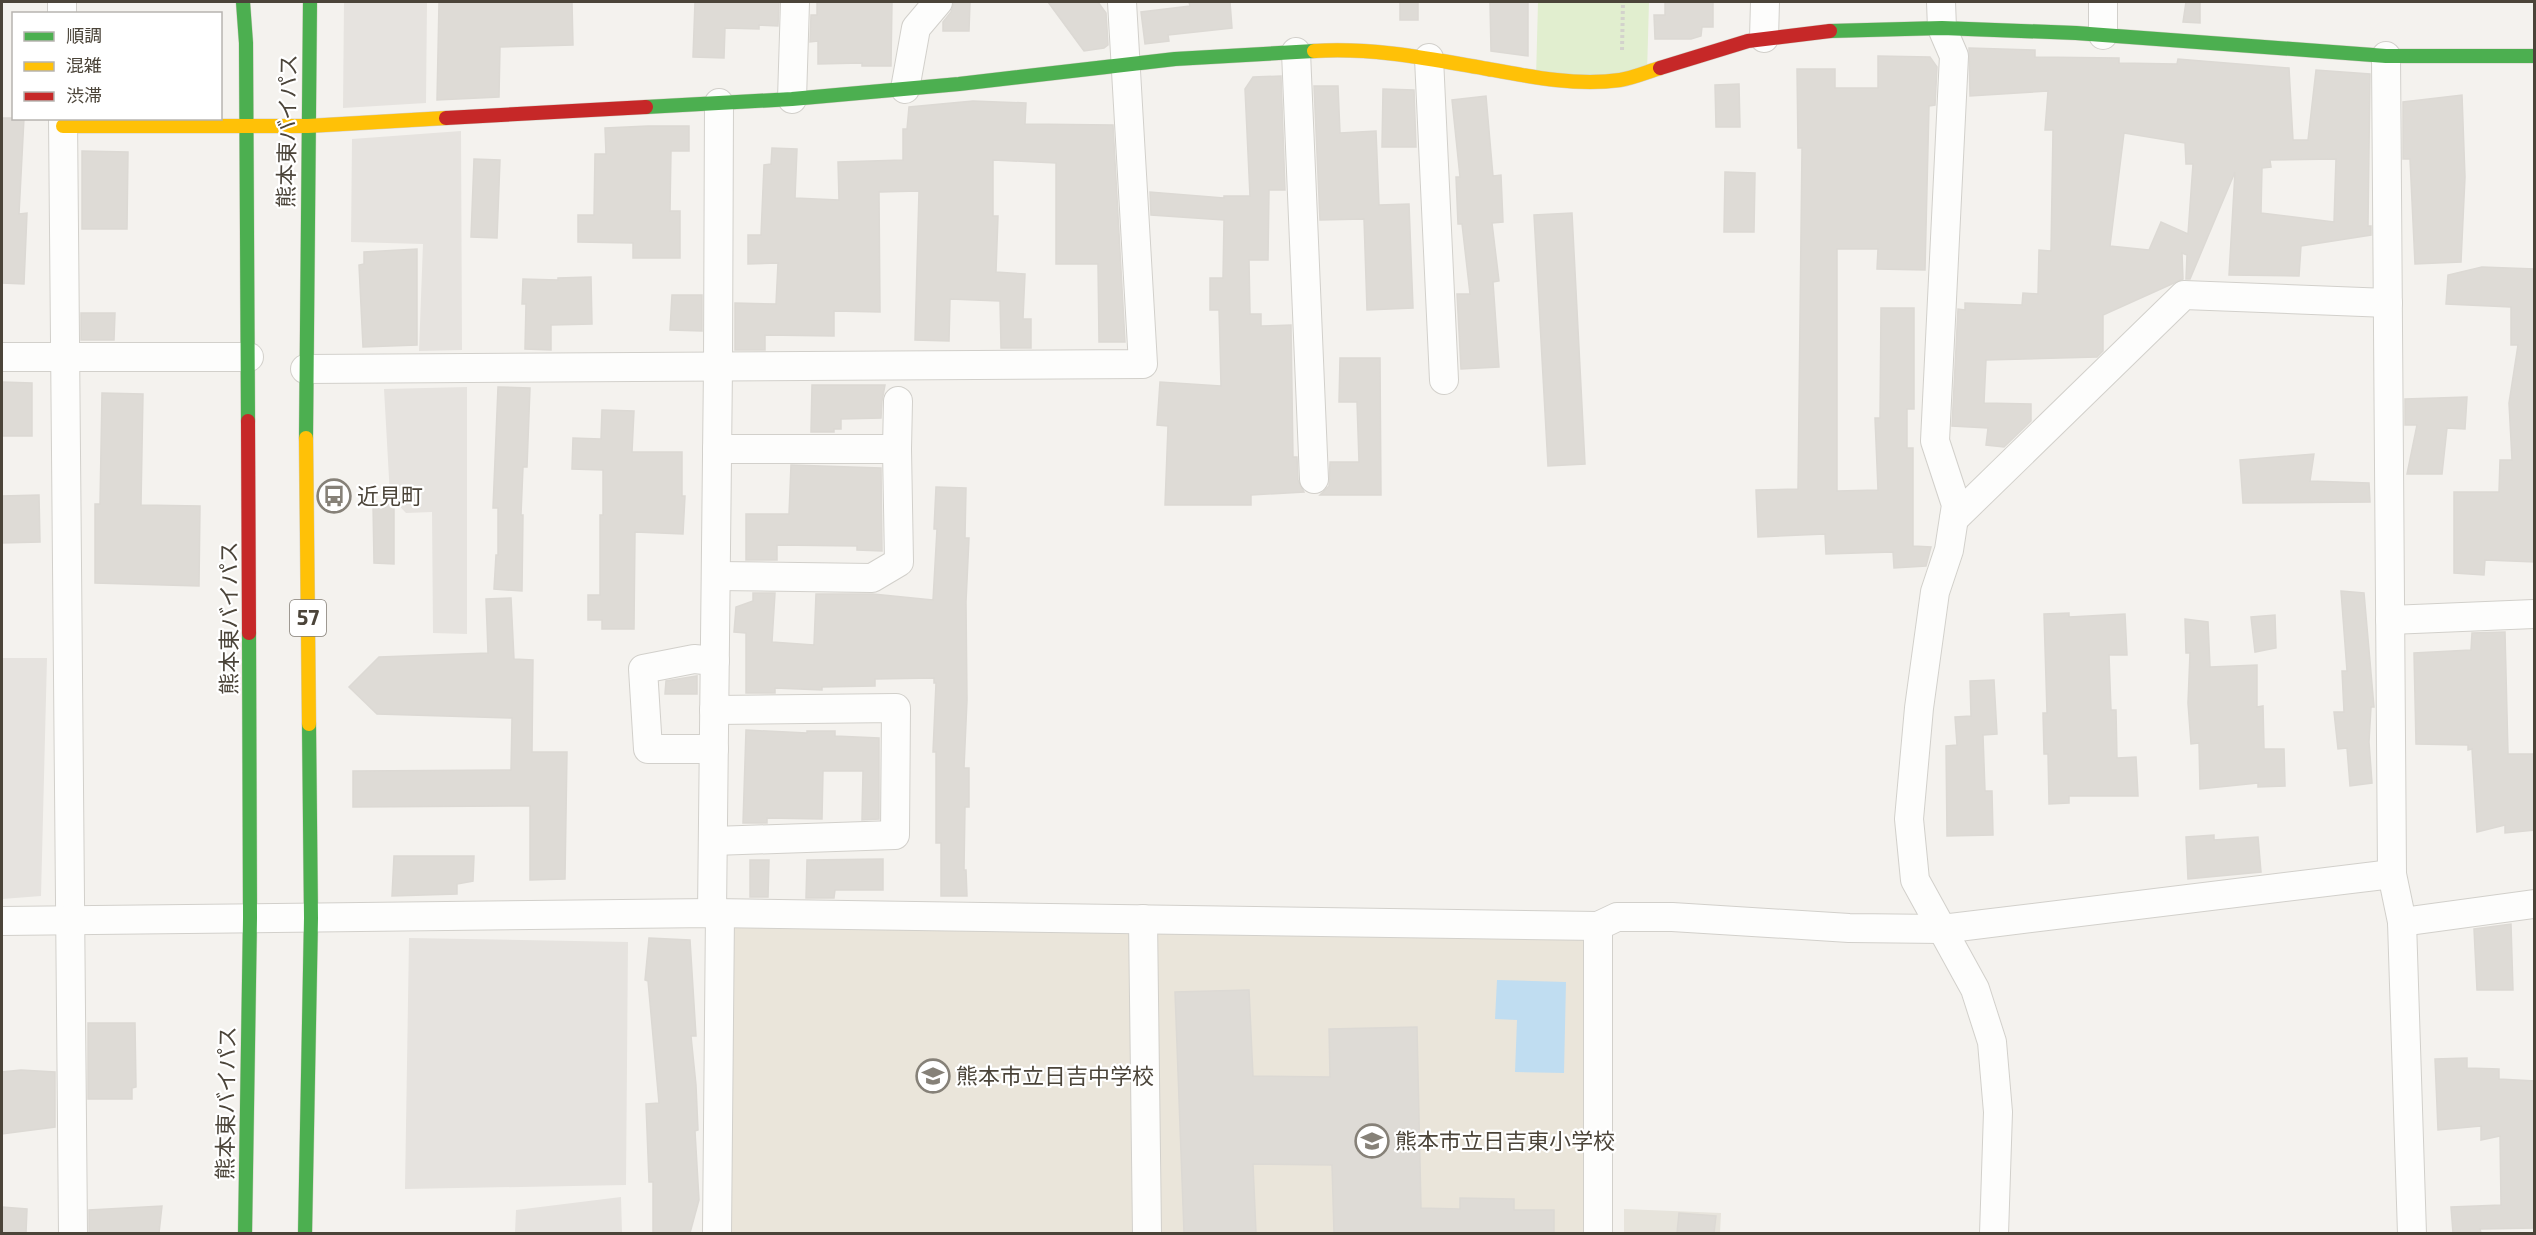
<svg xmlns="http://www.w3.org/2000/svg" width="2536" height="1235" font-family="'Exo 2','Noto Sans JP',sans-serif">
<style>
.residential{fill:#e7e4dc}
.education{fill:#eae5da}
.green{fill:#e1eecf}
.parking{fill:#e6e3df}
.water{fill:#c0ddf1}
.building{fill:#dedbd6;stroke:#dcd9d4;stroke-width:1.5;fill-rule:evenodd}
.lines{fill:none;stroke-linecap:round;stroke-linejoin:round}
.street-casing{stroke:#d2d0cb;stroke-width:30}
.fast-casing{stroke:#d3cfc5;stroke-width:15}
.slow-casing{stroke:#d3cfc5;stroke-width:15}
.jam-casing{stroke:#d3cfc5;stroke-width:15}
.path{stroke:#d3d2cc;stroke-width:4;stroke-dasharray:3 3;stroke-linecap:butt}
.street{stroke:#fdfdfc;stroke-width:28}
.fast{stroke:#4caf50;stroke-width:14}
.slow{stroke:#ffc107;stroke-width:14}
.jam{stroke:#c62828;stroke-width:14}
.labels{text-anchor:middle;stroke-width:4.5;stroke-linejoin:round;paint-order:stroke}
.shield{fill:#fff;stroke:#817c74;stroke-width:1.5}
.shield-label{font-size:21px;font-weight:bold;fill:#4b4439}
.street-label{font-size:22px;fill:#4b4439;stroke:#fff}
.poi-label{font-size:22px;fill:#4b4439;stroke:#fff;text-anchor:start}
</style>
<rect width="100%" height="100%" fill="#f4f2ee"/>
<!-- residential -->
<polygon class="residential" points="1624,1209 1721,1213 1720,1233 1624,1234"/>
<!-- education -->
<polygon class="education" points="720,913 1598,926 1598,1233 720,1234"/>
<!-- green -->
<polygon class="green" points="1538,2 1649,2 1647,73 1536,78"/>
<!-- parking -->
<g class="parking">
<polygon points="344,2 427,2 426,103 343,108"/>
<polygon points="461,131 462,350 419,351 423,244 351,242 352,139"/>
<polygon points="467,387 467,634 433,633 432,512 406,513 390,496 384,389"/>
<polygon points="2,658 47,658 41,896 2,899"/>
<polygon points="409,938 628,942 626,1185 405,1189"/>
<polygon points="621,1197 622,1233 515,1233 516,1210"/>
</g>
<!-- water -->
<polygon class="water" points="1497,980 1566,982 1564,1073 1515,1072 1517,1020 1495,1019"/>
<!-- building -->
<g class="building">
<polygon points="439,2 572,2 573,45 500,47 499,97 437,100"/>
<polygon points="695,2 779,2 778,26 759,25 759,29 725,28 724,58 693,57"/>
<polygon points="817,2 892,2 891,66 862,66 862,63 818,64 818,41 810,42 811,15 817,15"/>
<polygon points="954,2 970,2 969,31 943,31 943,22 951,12"/>
<polygon points="1048,2 1098,2 1106,13 1108,45 1104,48 1084,51"/>
<polygon points="1189,2 1230,2 1232,28 1168,35 1169,41 1145,44 1141,12 1190,6"/>
<rect x="1400" y="2" width="18" height="18"/>
<polygon points="1490,2 1528,2 1528,56 1491,51"/>
<polygon points="1665,2 1713,2 1713,27 1702,27 1701,36 1691,39 1655,39 1654,15 1665,15"/>
<polygon points="2186,2 2200,2 2200,23 2183,22"/>
<path d="M 1969,48 L 2035,50 L 2035,57 L 2119,58 L 2119,63 L 2177,64 L 2178,59 L 2289,68 L 2293,140 L 2308,140 L 2316,70 L 2370,74 L 2368,226 L 2371,226 L 2371,235 L 2301,246 L 2299,276 L 2229,275 L 2235,172 L 2190,279 L 2186,279 L 2187,255 L 2182,253 L 2183,279 L 2103,315 L 2103,351 L 2097,357 L 1986,360 L 1984,403 L 2031,404 L 2031,421 L 2004,447 L 1986,445 L 1988,428 L 1952,426 L 1958,309 L 1965,310 L 1965,303 L 2022,305 L 2023,293 L 2038,294 L 2039,250 L 2051,251 L 2053,130 L 2045,130 L 2048,91 L 1970,96 ZM 2124,133 L 2185,143 L 2186,164 L 2193,164 L 2188,234 L 2161,222 L 2149,250 L 2110,246 ZM 2336,159 L 2334,222 L 2261,213 L 2262,168 L 2271,167 L 2270,160 Z"/>
<polygon points="1878,56 1930,57 1937,67 1935,105 1929,106 1925,270 1877,269 1878,249 1837,249 1837,491 1878,490 1875,418 1880,418 1881,308 1914,308 1914,409 1907,409 1907,448 1913,448 1913,546 1931,547 1926,566 1894,568 1893,552 1826,554 1825,534 1758,537 1756,490 1798,489 1802,148 1798,148 1797,69 1835,69 1835,88 1878,88"/>
<polygon points="1281,76 1285,190 1269,190 1268,260 1249,260 1250,314 1261,314 1261,326 1291,325 1293,457 1297,457 1298,480 1304,492 1251,495 1251,505 1165,505 1168,426 1157,425 1160,382 1221,386 1219,310 1210,310 1210,278 1223,278 1224,220 1151,215 1150,192 1224,198 1224,196 1250,196 1245,89 1253,77"/>
<polygon points="1739,84 1740,127 1716,127 1715,85"/>
<polygon points="1314,86 1338,86 1340,133 1376,131 1379,205 1409,204 1413,308 1367,310 1364,219 1320,220"/>
<polygon points="1383,89 1414,90 1416,147 1382,147"/>
<polygon points="2462,95 2465,177 2461,262 2415,264 2410,159 2403,159 2403,102"/>
<polygon points="1486,96 1493,176 1501,175 1503,222 1492,223 1499,281 1493,282 1499,367 1461,369 1457,294 1470,294 1462,224 1458,224 1456,177 1460,177 1452,100"/>
<polygon points="973,101 1026,103 1025,124 1113,125 1125,342 1099,342 1098,264 1056,264 1056,163 993,160 993,216 998,216 996,272 1025,274 1023,319 1031,319 1031,348 1001,348 1000,301 950,299 949,341 915,340 919,191 879,192 880,312 834,311 834,336 765,335 765,350 735,350 735,303 776,304 778,263 748,264 748,235 761,235 764,165 771,164 772,148 797,149 795,198 839,200 838,162 903,160 903,129 907,129 909,107"/>
<polygon points="2,118 24,118 19,214 27,213 24,284 2,283"/>
<polygon points="648,126 689,126 689,151 671,151 670,211 680,211 680,258 633,258 633,243 578,242 578,215 594,215 595,154 606,154 605,128"/>
<polygon points="82,151 128,152 127,229 82,229"/>
<polygon points="474,159 500,160 497,238 471,237"/>
<polygon points="1725,172 1755,173 1754,232 1724,232"/>
<polygon points="1572,213 1585,464 1548,466 1534,215"/>
<polygon points="417,249 417,345 363,347 359,265 364,264 364,252"/>
<polygon points="2482,267 2535,269 2535,562 2485,560 2484,575 2454,573 2454,492 2499,492 2500,460 2512,460 2509,403 2518,345 2511,345 2511,307 2446,304 2448,275"/>
<polygon points="591,277 592,324 551,325 551,350 525,349 526,304 522,304 523,279 558,280 558,278"/>
<polygon points="672,295 702,295 702,331 670,330"/>
<polygon points="81,313 115,313 114,340 81,340"/>
<polygon points="1340,358 1380,358 1381,495 1320,495 1329,486 1330,462 1359,462 1357,402 1339,402"/>
<polygon points="2,382 32,383 32,436 2,436"/>
<polygon points="812,385 885,385 882,401 881,418 841,419 841,429 834,429 834,432 811,432"/>
<polygon points="498,387 530,388 527,467 523,467 521,515 523,515 522,591 494,589 496,555 498,555 498,508 493,508"/>
<polygon points="102,393 143,394 141,505 200,506 199,586 95,583 95,504 100,504"/>
<polygon points="2467,397 2465,429 2447,428 2442,474 2407,474 2417,425 2405,425 2405,399"/>
<polygon points="602,410 634,411 632,452 682,452 682,496 685,496 683,534 635,532 634,629 602,629 602,620 588,620 588,595 600,595 600,515 603,515 603,470 572,469 573,438 601,439"/>
<polygon points="2314,454 2310,481 2369,483 2370,502 2243,503 2240,460"/>
<polygon points="791,465 881,468 882,551 857,550 857,546 777,545 777,560 746,560 746,514 789,514"/>
<polygon points="936,487 966,488 965,538 969,538 966,602 967,700 964,768 969,768 969,807 965,807 964,870 966,870 967,896 941,896 941,843 936,843 936,752 933,752 936,683 934,683 934,678 875,679 875,686 822,687 822,690 775,688 775,693 746,693 746,633 734,632 736,607 753,601 753,593 775,593 772,642 814,645 816,594 873,594 933,600 937,529 934,529"/>
<polygon points="39,495 40,542 2,543 2,496"/>
<polygon points="373,504 394,504 394,564 374,563"/>
<polygon points="2341,591 2364,593 2374,707 2371,707 2369,742 2372,783 2350,786 2347,748 2338,749 2334,712 2344,712 2342,671 2347,671"/>
<polygon points="511,598 514,659 533,660 532,752 567,752 565,879 530,880 530,806 353,807 353,771 511,770 512,718 377,714 349,687 379,657 488,653 486,599"/>
<polygon points="2069,613 2069,617 2125,614 2127,655 2109,655 2111,710 2116,710 2117,758 2136,757 2138,796 2069,796 2069,803 2049,804 2048,754 2044,754 2043,713 2047,713 2044,614"/>
<polygon points="2275,615 2276,648 2255,652 2251,617"/>
<polygon points="2185,619 2208,622 2210,667 2257,665 2257,707 2263,706 2264,749 2284,749 2285,786 2258,787 2258,783 2200,789 2199,743 2191,744 2188,703 2190,653 2186,653"/>
<polygon points="2505,632 2508,754 2535,754 2535,830 2505,833 2505,825 2477,832 2472,749 2468,750 2468,745 2416,744 2414,653 2471,650 2472,633"/>
<polygon points="697,676 697,694 665,694 666,681"/>
<polygon points="1994,680 1997,734 1983,735 1985,791 1992,791 1993,835 1947,836 1946,746 1957,745 1955,717 1971,716 1970,681"/>
<polygon points="746,730 807,733 807,731 835,731 835,736 879,738 879,819 862,820 863,771 823,771 822,819 767,818 767,823 743,823"/>
<polygon points="2214,835 2214,840 2258,837 2261,872 2188,879 2186,837"/>
<polygon points="394,856 474,856 473,881 457,884 457,894 392,896"/>
<polygon points="883,859 883,890 835,890 834,898 806,898 807,860"/>
<polygon points="750,860 769,860 768,897 750,897"/>
<polygon points="2511,924 2513,990 2477,990 2474,929"/>
<polygon points="649,938 690,940 696,1036 691,1036 696,1085 698,1130 695,1131 699,1200 690,1233 653,1233 653,1182 649,1182 646,1104 659,1103 648,981 645,980"/>
<polygon points="1249,990 1253,1076 1330,1077 1329,1029 1417,1027 1421,1208 1460,1209 1460,1198 1514,1199 1514,1210 1554,1210 1554,1233 1334,1233 1332,1165 1253,1164 1256,1233 1184,1233 1175,992"/>
<polygon points="88,1023 135,1023 136,1087 132,1088 132,1099 88,1099"/>
<polygon points="2467,1058 2467,1068 2499,1069 2499,1079 2535,1081 2535,1228 2480,1229 2481,1233 2453,1233 2451,1207 2501,1205 2500,1136 2481,1140 2481,1126 2438,1130 2435,1059"/>
<polygon points="21,1070 55,1072 55,1127 2,1134 2,1072"/>
<polygon points="162,1206 159,1233 89,1233 89,1210"/>
<polygon points="2,1207 27,1209 26,1233 2,1233"/>
<polygon points="1679,1213 1716,1216 1714,1233 1677,1233"/>
</g>
<g class="lines">
<defs>
<g id="street">
<polyline points="62,2 62,14"/>
<polyline points="1941,2 1942,28 1954,56 1935,441 1956,505 1949,550 1935,592 1919,708 1909,819 1915,880 1975,989 1992,1042 1998,1112 1994,1234"/>
<polyline points="2103,2 2103,35"/>
<polyline points="1764,38 1765,2"/>
<polyline points="1296,52 1314,479"/>
<polyline points="2386,56 2392,874 2402,922 2412,1234"/>
<polyline points="1429,58 1444,380"/>
<polyline points="905,89 916,28 938,2"/>
<polyline points="792,99 795,2"/>
<polyline points="63,118 73,1234"/>
<polyline points="2,357 249,357"/>
<polyline points="305,369 1143,364 1122,2"/>
<polyline points="897,449 898,401"/>
<polyline points="1954,519 2184,295 2388,303"/>
<polyline points="716,576 872,578 899,562 897,449 717,449"/>
<polyline points="2390,620 2534,614"/>
<polyline points="714,749 648,749 643,669 694,659 715,661"/>
<polyline points="713,841 895,835 896,708 714,710"/>
<polyline points="712,913 718,366 719,103"/>
<polyline points="1143,919 1147,1234"/>
<polyline points="2,921 712,913 1598,926 1617,917 1672,917 1849,928 1942,929 2392,874"/>
<polyline points="2402,922 2534,904"/>
<polyline points="717,1234 720,913"/>
<polyline points="1598,1234 1598,926"/>
</g>
<g id="fast">
<polyline points="243,2 246,43 248,421"/>
<polyline points="1830,31 1942,28 2076,33 2386,56 2534,56"/>
<polyline points="646,107 792,99 959,84 1175,59 1314,51"/>
<polyline points="306,438 310,2"/>
<polyline points="245,1234 250,918 249,633"/>
<polyline points="305,1234 311,918 309,724"/>
</g>
<g id="slow">
<path d="M 1314,51 C 1373,47 1430,59 1488,69 C 1531,77 1576,86 1620,80 C 1633,78 1647,72 1660,68"/>
<polyline points="63,126 308,126 446,118"/>
<polyline points="306,438 309,724"/>
</g>
<g id="jam">
<polyline points="1660,68 1748,41 1830,31"/>
<polyline points="446,118 646,107"/>
<polyline points="248,421 249,633"/>
</g>
</defs>
<!-- street casing -->
<use href="#street" class="street-casing"/>
<!-- fast casing -->
<use href="#fast" class="fast-casing"/>
<!-- slow casing -->
<use href="#slow" class="slow-casing"/>
<!-- jam casing -->
<use href="#jam" class="jam-casing"/>
<!-- path -->
<polyline class="path" points="1622,50 1623,2"/>
<!-- street -->
<use href="#street" class="street"/>
<!-- fast -->
<use href="#fast" class="fast"/>
<!-- slow -->
<use href="#slow" class="slow"/>
<!-- jam -->
<use href="#jam" class="jam"/>
</g>
<!-- icons -->
<defs>
<symbol id="bus-ring" viewBox="-11 -11 22 22"><circle r="9.5" fill="#fff" stroke="#868178" stroke-width="1.5"/><path d="M-5-6H5V4H4V6H2V4H-2V6H-4V4H-5ZM-3.5-4V0h7V-4ZM-3.5 1.2v1.5H-2V1.2ZM2 1.2v1.5H3.5V1.2Z" fill="#868178"/></symbol>
<symbol id="school-ring" viewBox="-11 -11 22 22"><circle r="9.5" fill="#fff" stroke="#868178" stroke-width="1.5"/><path d="M0-5L7-2L0 1L-7-2ZM-4 1L0 2.5L4 1V4Q0 6-4 4Z" fill="#868178"/></symbol>
</defs>
<g fill-rule="evenodd">
<use href="#bus-ring" x="315" y="477" width="38" height="38"/>
<use href="#school-ring" x="914" y="1057" width="38" height="38"/>
<use href="#school-ring" x="1353" y="1122" width="38" height="38"/>
</g>
<g class="labels">
<!-- shield labels -->
<rect class="shield" x="290" y="600" width="36" height="36" rx="4.5"/>
<g class="shield-label">
<text x="308" y="625">57</text>
</g>
<!-- street labels -->
<g class="street-label">
<text transform="translate(287 131) rotate(-89)" y="8">熊本東バイパス</text>
<text transform="translate(229 618) rotate(-90)" y="8">熊本東バイパス</text>
<text transform="translate(226 1103) rotate(-89)" y="8">熊本東バイパス</text>
</g>
<!-- poi labels -->
<g class="poi-label">
<text x="357" y="504">近見町</text>
<text x="956" y="1084">熊本市立日吉中学校</text>
<text x="1395" y="1149">熊本市立日吉東小学校</text>
</g>
</g>
<!-- border -->
<rect width="2536" height="1235" fill="none" stroke="#4b4439" stroke-width="6"/>
<!-- legend -->
<rect x="12" y="12" width="210" height="108" fill="#ffffff" stroke="#b7b4b0" stroke-width="1.5"/>
<rect x="24" y="32" width="30" height="9" fill="#4caf50" stroke="#b7b4b0" stroke-width="1.5"/>
<text x="66" y="42" font-size="18" fill="#4b4439">順調</text>
<rect x="24" y="62" width="30" height="9" fill="#ffc107" stroke="#b7b4b0" stroke-width="1.5"/>
<text x="66" y="72" font-size="18" fill="#4b4439">混雑</text>
<rect x="24" y="92" width="30" height="9" fill="#c62828" stroke="#b7b4b0" stroke-width="1.5"/>
<text x="66" y="102" font-size="18" fill="#4b4439">渋滞</text>
</svg>
